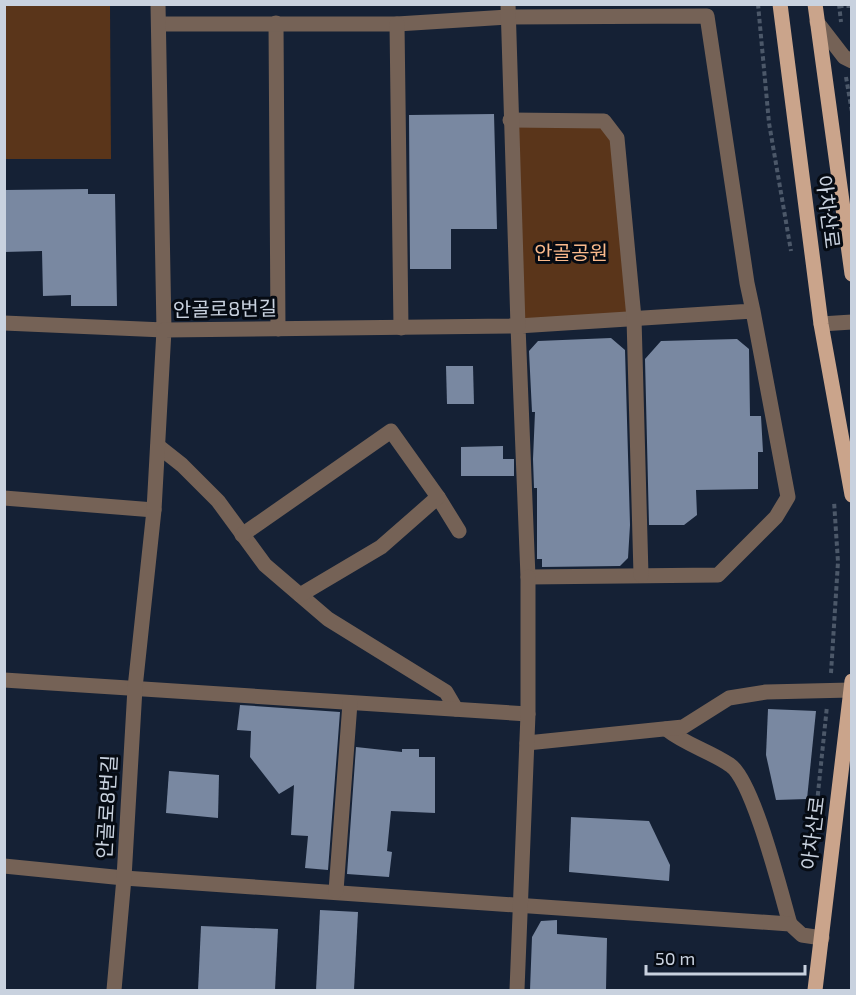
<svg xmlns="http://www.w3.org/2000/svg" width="856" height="995" font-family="'Exo 2','Noto Sans KR',sans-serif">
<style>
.green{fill:#5a351a}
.building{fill:#7988a1}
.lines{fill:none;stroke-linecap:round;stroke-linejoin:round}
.path{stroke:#4c5869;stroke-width:4;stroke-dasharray:4.5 3;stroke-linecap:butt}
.minor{stroke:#756256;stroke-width:15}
.major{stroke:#caa48b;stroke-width:15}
.labels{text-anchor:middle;stroke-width:6;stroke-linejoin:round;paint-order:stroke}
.street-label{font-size:20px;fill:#c9d2df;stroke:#060b13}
.park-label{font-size:20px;fill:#fbba8c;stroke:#060b13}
</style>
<rect width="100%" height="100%" fill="#152135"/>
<!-- green -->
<g class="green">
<polygon points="4,5 110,5 111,159 5,159"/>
<polygon points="510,120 604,121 617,138 634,318 518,326"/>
</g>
<!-- building -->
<g class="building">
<polygon points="494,114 497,229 451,229 451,269 410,269 409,115"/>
<polygon points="88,189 88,194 115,194 117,306 71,306 71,295 43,296 42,251 4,252 4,190"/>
<polygon points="611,338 625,350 630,525 628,558 620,566 542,567 542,559 537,559 537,488 534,488 533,459 535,412 532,412 529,351 538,341"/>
<polygon points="737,339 749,349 750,416 761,416 763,452 758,452 758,489 696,490 697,515 684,525 649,525 645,359 661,341"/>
<polygon points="446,366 473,366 474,404 447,404"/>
<polygon points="503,446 503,459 514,459 514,476 461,476 461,447"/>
<polygon points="240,705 340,712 328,870 305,868 308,836 291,835 294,785 279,794 250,757 251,731 237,730"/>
<polygon points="768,709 816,711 807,799 776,800 766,755"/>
<polygon points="356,747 402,752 402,749 419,749 419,757 435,757 435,813 391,811 387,851 392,852 389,877 347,874"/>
<polygon points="169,771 219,775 218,818 166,813"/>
<polygon points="571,817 649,821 670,865 669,881 569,872"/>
<polygon points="320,910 358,912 354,990 316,990"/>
<polygon points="557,920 557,934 607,938 606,990 530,990 532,937 541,921"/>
<polygon points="201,926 278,929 275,990 198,990"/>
</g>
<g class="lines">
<!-- path -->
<g class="path">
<polyline points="758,4 769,123 791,251"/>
<polyline points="839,4 841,22"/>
<polyline points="839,6 852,6"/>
<polyline points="846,77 852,112"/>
<polyline points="831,673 838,562 834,501"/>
<polyline points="817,803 827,706"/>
</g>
<!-- minor -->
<g class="minor">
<polyline points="817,22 844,57 852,61"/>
<polyline points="276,23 278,329"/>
<polyline points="159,24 397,24 508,17 707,16 747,283 753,311 788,497 776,517 718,575 528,577 518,326 753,311"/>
<polyline points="397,24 401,328"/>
<polyline points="510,120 604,121 617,138 634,318 641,575"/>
<polyline points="4,323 164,330 158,4"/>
<polyline points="821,324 852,322"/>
<polyline points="158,446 182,465 218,501 265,565 328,619 446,692 456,709"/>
<polyline points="438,497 459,531"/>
<polyline points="4,498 154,510"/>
<polyline points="242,535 391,431 438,497 381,547 300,595"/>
<polyline points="4,680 528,714"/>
<path d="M 666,729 C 686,745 710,751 730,765 C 753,780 781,893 790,924"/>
<polyline points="527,743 683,727 729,698 766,692 851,690"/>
<polyline points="4,866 124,878 790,924 802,935 822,938"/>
<polyline points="336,891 350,703"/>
<polyline points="114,990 124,878 135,688 154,510 164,330 518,326 508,4"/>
<polyline points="517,990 528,714 528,577"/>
</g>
<!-- major -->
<g class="major">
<polyline points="780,4 821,324 852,495"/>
<polyline points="815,4 852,274"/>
<polyline points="815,990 852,681"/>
</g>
</g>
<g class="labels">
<!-- street labels -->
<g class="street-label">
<text transform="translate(828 212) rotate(83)" y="7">아차산로</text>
<text transform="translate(225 309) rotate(-1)" y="7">안골로8번길</text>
<text transform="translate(107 807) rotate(-87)" y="7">안골로8번길</text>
<text transform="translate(813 833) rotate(-83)" y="7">아차산로</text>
</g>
<!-- park labels -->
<g class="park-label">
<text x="571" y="260">안골공원</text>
</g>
</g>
<!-- border -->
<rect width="856" height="995" fill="none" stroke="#c9d2df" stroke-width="12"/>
<!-- scale -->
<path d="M646 965v9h159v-9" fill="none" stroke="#c9d2df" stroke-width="3"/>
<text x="655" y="965" font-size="18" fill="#c9d2df" stroke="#060b13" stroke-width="4.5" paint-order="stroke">50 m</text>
</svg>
